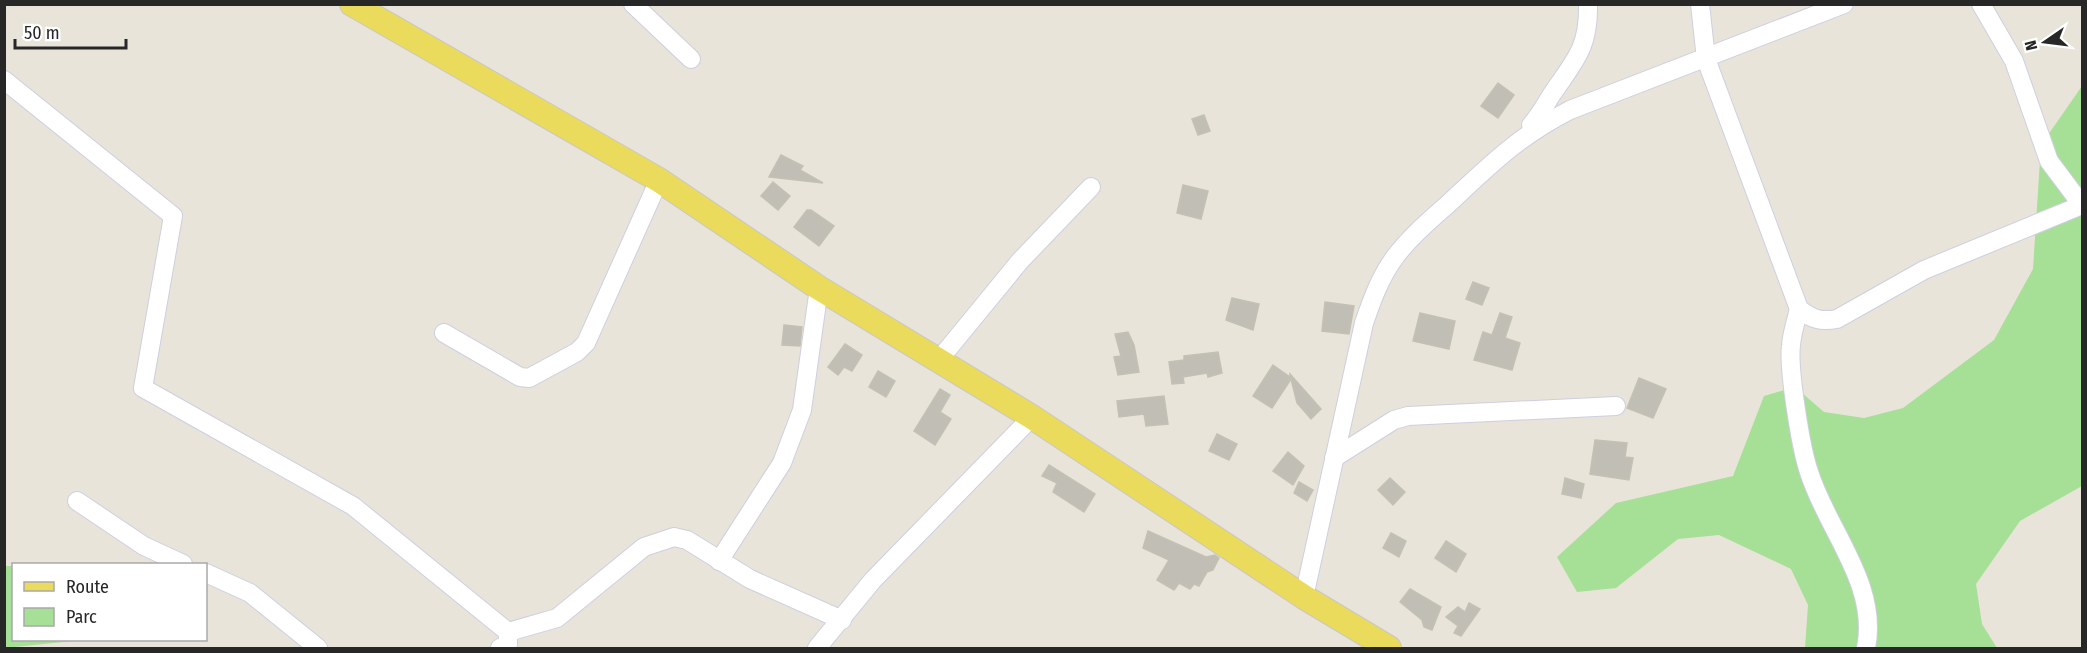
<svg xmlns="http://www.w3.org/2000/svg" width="2087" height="653" font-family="'Fira Sans Condensed',sans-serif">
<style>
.green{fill:#a6df96}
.building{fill:#c1beb5;stroke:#c4c0b3;stroke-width:1.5}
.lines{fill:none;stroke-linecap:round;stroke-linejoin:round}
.minor-casing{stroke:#cecfe0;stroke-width:20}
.major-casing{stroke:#c7c7c7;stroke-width:26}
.minor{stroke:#fff;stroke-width:18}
.major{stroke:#ebdb5c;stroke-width:24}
</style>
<rect width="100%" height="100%" fill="#e9e4d9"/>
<!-- green -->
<g class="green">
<polygon points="2082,86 2082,486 2020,521 1976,584 1982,624 1997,648 1805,648 1808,605 1791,569 1719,535 1678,539 1616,588 1577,592 1557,557 1616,503 1733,476 1764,396 1795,387 1824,412 1864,418 1903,408 1994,340 2033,269 2041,145"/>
<polygon points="5,566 13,566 14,640 73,641 5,648"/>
</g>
<!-- building -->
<g class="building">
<polygon points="1498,83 1514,95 1498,118 1481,106"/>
<polygon points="1204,115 1210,131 1198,135 1192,119"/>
<polygon points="781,155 803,166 800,170 823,183 769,177"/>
<polygon points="773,182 790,196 778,210 761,196"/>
<polygon points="1183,185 1208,191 1201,219 1177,213"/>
<polygon points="807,210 811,210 834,226 819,246 794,227"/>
<polygon points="1473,282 1489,288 1482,305 1466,299"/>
<polygon points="1232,298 1259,304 1253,330 1226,320"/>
<polygon points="1325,302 1354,306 1349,334 1322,331"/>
<polygon points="1420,313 1455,321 1449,349 1413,341"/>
<polygon points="1500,313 1512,317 1505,338 1520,343 1512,370 1474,360 1483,332 1492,335"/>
<polygon points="784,325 802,327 800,346 782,345"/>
<polygon points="1128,332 1134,345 1139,372 1118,375 1114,357 1121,356 1115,334"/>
<polygon points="845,344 862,355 852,371 844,367 838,375 828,367"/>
<polygon points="1218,352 1222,373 1208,377 1207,373 1183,377 1184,383 1172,384 1169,362 1184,360 1184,356"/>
<polygon points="1273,365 1290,377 1290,374 1321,409 1311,419 1297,403 1291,379 1272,408 1253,396"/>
<polygon points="878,371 895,381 886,397 869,387"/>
<polygon points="1639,378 1666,389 1653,418 1627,408"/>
<polygon points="940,389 950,395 940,412 951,419 935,445 914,431"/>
<polygon points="1164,396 1168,424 1146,426 1144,414 1119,417 1117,401"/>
<polygon points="1217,434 1237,444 1229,460 1209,451"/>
<polygon points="1595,440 1627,443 1625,457 1633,458 1629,480 1590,474"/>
<polygon points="1288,452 1304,466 1293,485 1273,471"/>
<polygon points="1049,465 1095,494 1084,512 1053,492 1057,483 1042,476"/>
<polygon points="1390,478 1405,492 1393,505 1378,490"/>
<polygon points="1565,478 1584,484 1581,498 1562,494"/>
<polygon points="1299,482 1313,490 1307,501 1294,493"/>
<polygon points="1148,531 1206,557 1215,555 1219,558 1213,570 1207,572 1199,586 1194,584 1190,589 1179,583 1174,590 1157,580 1169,560 1143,548"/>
<polygon points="1391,533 1406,541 1399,557 1383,548"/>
<polygon points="1446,541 1466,554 1456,572 1435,558"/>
<polygon points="1410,589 1441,607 1432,630 1424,627 1422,620 1400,602"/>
<polygon points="1469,603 1480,609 1461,636 1454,633 1458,626 1446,617 1458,607 1465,612"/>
</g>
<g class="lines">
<defs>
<g id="minor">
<polyline points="633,4 691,59"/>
<path d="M 1700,4 L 1706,59 L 1799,309 C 1812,319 1820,322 1837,319 L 1924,270 L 2082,205"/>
<polyline points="1981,4 2014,61 2049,161 2082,205"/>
<polyline points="4,80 173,216 143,388 353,506 508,632"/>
<path d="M 1531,125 C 1540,115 1545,105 1552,94 C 1575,60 1589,48 1588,4"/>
<path d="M 1799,309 C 1796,321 1792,333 1791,345 C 1788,369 1801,449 1809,472 C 1827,530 1879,584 1866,648"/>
<polyline points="444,333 520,377 529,378 577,352 586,343 659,180"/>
<polyline points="938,361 1020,261 1091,187"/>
<polyline points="1334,458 1394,420 1408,416 1616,406"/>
<polyline points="77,501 144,546 183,564"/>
<polyline points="719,561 782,463 802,410 819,288"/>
<polyline points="206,573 250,593 318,648"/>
<path d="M 1304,597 L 1364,323 C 1372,300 1380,277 1395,257 C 1409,238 1429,221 1447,205 C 1489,166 1517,137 1570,110 L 1844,4"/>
<polyline points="500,648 508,645 508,632 557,618 644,547 674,537 687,540 750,579 842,620"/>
<polyline points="817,648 873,580 1032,417"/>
</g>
<polyline id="major" points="352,4 659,180 819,288 1032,417 1304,597 1389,648"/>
</defs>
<!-- minor casing -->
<use href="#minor" class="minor-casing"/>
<!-- major casing -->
<use href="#major" class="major-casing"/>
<!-- minor -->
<use href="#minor" class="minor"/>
<!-- major -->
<use href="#major" class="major"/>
</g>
<!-- border -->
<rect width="2087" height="653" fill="none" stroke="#272727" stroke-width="12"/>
<!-- legend -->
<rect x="12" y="563" width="195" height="78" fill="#ffffff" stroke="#a9a9a9" stroke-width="1.5"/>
<rect x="24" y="582" width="30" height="9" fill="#ebdb5c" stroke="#a9a9a9" stroke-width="1.5"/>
<text x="66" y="593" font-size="18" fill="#272727">Route</text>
<rect x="24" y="608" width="30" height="18" fill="#a6df96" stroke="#a9a9a9" stroke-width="1.5"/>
<text x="66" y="623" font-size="18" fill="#272727">Parc</text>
<!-- north arrow -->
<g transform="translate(2045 42) rotate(256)" stroke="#ffffff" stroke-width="4.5" paint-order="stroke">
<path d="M0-4.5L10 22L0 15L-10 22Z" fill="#272727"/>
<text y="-9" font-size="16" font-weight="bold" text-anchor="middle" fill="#272727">N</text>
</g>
<!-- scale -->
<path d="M15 39v9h111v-9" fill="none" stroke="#272727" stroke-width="3"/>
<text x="24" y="39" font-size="18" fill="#272727" stroke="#ffffff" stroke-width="4.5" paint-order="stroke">50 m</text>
</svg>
